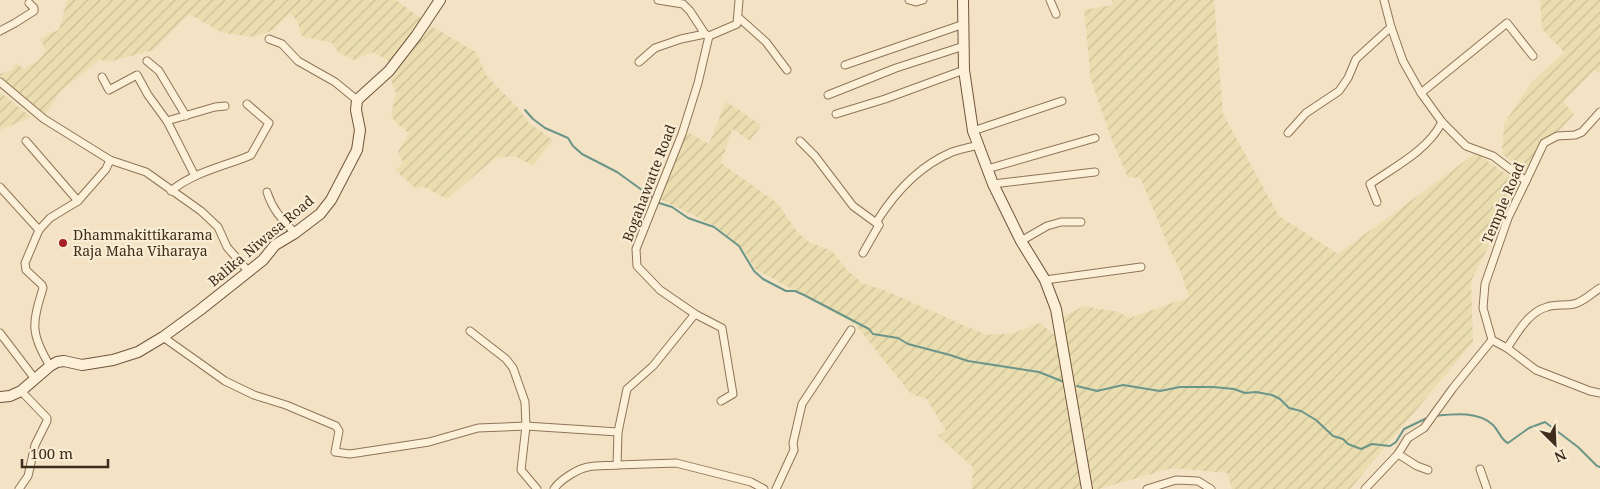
<svg xmlns="http://www.w3.org/2000/svg" width="1600" height="489" font-family="'Noto Serif',serif">
<style>
.farmland{fill:url(#farmland-furrows)}
.lines{fill:none;stroke-linecap:round;stroke-linejoin:round}
.stream{stroke:#6b9589;stroke-width:2}
.street-casing{stroke:#907457;stroke-width:9}
.secondary-casing{stroke:#72543b;stroke-width:12}
.street{stroke:#fcf0d8;stroke-width:7}
.secondary{stroke:#fcf0d8;stroke-width:10}
.poi-dot{fill:#a62026;stroke:#f9edd4;stroke-width:2}
.labels{text-anchor:middle;stroke-width:4.5;stroke-linejoin:round;paint-order:stroke}
.street-label{font-size:14px;fill:#3e2c1d;stroke:#f9edd4}
.poi-label{font-size:14px;fill:#3e2c1d;stroke:#f9edd4;text-anchor:start}
</style>
<defs>
<pattern id="farmland-furrows" width="10" height="10" patternUnits="userSpaceOnUse" patternTransform="scale(1.25)"><rect width="10" height="10" fill="#eadeb0"/><path d="M-1 1l2-2M0 10L10 0M9 11l2-2" fill="none" stroke="#cabf97"/></pattern>
</defs>
<rect width="100%" height="100%" fill="#f3e3c4"/>
<!-- farmland -->
<g class="farmland">
<polygon points="67,0 396,0 422,19 418,27 390,62 373,52 354,60 338,52 332,43 302,36 297,21 290,13 273,30 255,37 223,33 189,14 154,50 112,61 99,60 61,91 44,117 0,78 0,74 12,69 16,63 24,69 40,59 46,50 40,39 48,34 59,30"/>
<polygon points="1112,0 1214,0 1223,114 1279,216 1338,254 1476,153 1520,184 1471,281 1473,342 1350,489 1232,489 1227,473 1172,468 1099,489 1091,489 1062,317 1084,306 1118,312 1130,318 1189,297 1180,270 1170,250 1140,177 1128,178 1110,135 1091,80 1084,10 1112,5"/>
<polygon points="1540,0 1600,0 1600,73 1594,70 1563,102 1574,114 1525,171 1502,154 1504,124 1531,83 1564,52 1542,29"/>
<polygon points="431,26 476,52 486,75 518,108 529,123 553,140 533,166 515,156 495,158 447,199 424,187 415,188 395,170 403,163 398,152 409,133 396,123 391,116 396,93 391,80"/>
<polygon points="0,92 31,117 0,130"/>
<polygon points="726,101 761,125 750,141 732,129 721,163 777,203 798,233 809,242 832,251 847,270 864,284 884,290 986,335 1013,333 1040,323 1058,338 1081,489 971,489 972,486 973,467 938,436 946,431 927,399 911,394 855,324 755,269 746,253 717,227 660,199 687,132 709,144"/>
</g>
<g class="lines">
<!-- stream -->
<g class="stream">
<polyline points="525,110 533,119 545,128 568,138 573,146 582,154 617,172 653,198"/>
<polyline points="659,203 672,207 688,218 714,227 739,246 754,271 763,279 786,291 795,291 804,295 869,329 873,334 898,338 908,344 950,355 968,361 1039,372 1064,382"/>
<polyline points="1077,386 1097,391 1123,385 1160,391 1180,387 1213,387 1234,389 1245,393 1256,392 1272,395 1280,399 1289,408 1301,411 1316,420 1333,436 1343,439 1348,444 1361,449 1372,444 1390,446 1396,442 1404,429 1427,418"/>
<path d="M 1435,416 C 1454,414 1478,411 1493,425 C 1499,431 1501,440 1508,443 L 1529,428 L 1545,422 L 1578,447 L 1597,466 L 1600,467"/>
</g>
<defs>
<g id="street">
<polyline points="658,0 683,4 690,11 705,34"/>
<polyline points="909,0 916,2 923,0"/>
<polyline points="1050,0 1056,14"/>
<polyline points="1384,0 1391,27 1403,61 1421,93 1442,122 1466,146 1493,156 1526,181"/>
<polyline points="738,17 766,42 787,70"/>
<polyline points="0,31 15,23 34,11 34,8 29,3"/>
<polyline points="269,39 282,44 298,61 335,82 357,100"/>
<polyline points="147,61 159,71 186,116"/>
<polyline points="639,62 655,48 681,39 705,34 709,36"/>
<polyline points="845,65 964,24"/>
<polyline points="102,77 109,90 137,75 148,95 167,121 195,176"/>
<polyline points="0,82 44,119 110,160 146,172 201,211 218,227 227,247 248,271"/>
<polyline points="1421,93 1507,23 1533,56"/>
<polyline points="828,95 896,68 964,46"/>
<polyline points="836,114 885,99 964,70"/>
<polyline points="167,121 215,107 225,106"/>
<polyline points="973,131 1062,101"/>
<polyline points="1288,133 1306,113 1339,91 1348,78 1356,59 1391,27"/>
<polyline points="26,141 78,201"/>
<polyline points="800,141 815,156 853,206 879,225"/>
<polyline points="987,169 1095,138"/>
<polyline points="993,184 1095,172"/>
<polyline points="0,187 39,230"/>
<path d="M 171,191 C 191,174 220,167 244,158 L 251,155 L 269,123 L 247,104"/>
<path d="M 267,192 C 273,211 282,219 295,233"/>
<path d="M 1377,202 L 1370,184 C 1396,166 1428,150 1442,122"/>
<polyline points="1021,241 1047,226 1061,222 1081,222"/>
<path d="M 863,253 L 879,225 L 877,221 C 896,191 919,166 952,152 C 960,149 970,147 979,145"/>
<polyline points="1045,280 1141,267"/>
<polyline points="695,314 722,328 733,394 721,401"/>
<polyline points="470,331 506,359 513,368 525,402 526,426 521,470 537,489"/>
<polyline points="0,333 35,379"/>
<polyline points="163,337 225,381 254,395 286,405 336,426 339,431 335,452 350,454 429,442 478,428 526,426 618,432"/>
<polyline points="1492,340 1483,308 1485,284 1508,218 1526,181 1544,143 1557,136 1575,135 1582,132 1600,112"/>
<path d="M 1492,340 L 1507,348 C 1517,334 1528,312 1547,307 C 1555,304 1565,306 1574,304 C 1583,302 1592,293 1600,288"/>
<polyline points="1507,348 1536,370 1590,391 1600,393"/>
<path d="M 50,366 C 30,333 32,324 43,288 L 42,285 L 26,270 L 25,263 L 39,230 L 50,218 L 78,201 L 106,169 L 110,160"/>
<polyline points="1398,454 1417,466 1428,470"/>
<polyline points="617,465 676,463 751,482 764,489"/>
<polyline points="1480,469 1487,489"/>
<polyline points="19,489 28,476 35,445 47,421 47,418 21,391"/>
<path d="M 554,489 C 560,480 577,469 588,467 C 598,465 608,466 617,465 L 618,432 L 627,389 L 653,366 L 695,314 L 660,290 L 637,266 L 636,249 L 682,134 L 698,83 L 709,36 L 737,24 L 739,0"/>
<polyline points="776,489 794,450 793,443 802,404 851,330"/>
<polyline points="1147,489 1176,480 1198,481 1211,489"/>
<polyline points="1365,489 1398,454 1408,438 1424,428 1453,388 1492,340"/>
</g>
<g id="secondary">
<polyline points="963,0 964,70 973,131 993,184 1021,241 1045,280 1056,309 1087,489"/>
<polyline points="0,397 10,396 21,391 50,366 57,362 64,361 82,365 113,360 138,352 163,337 200,310 263,260 275,245 295,233 320,214 331,200 357,150 360,130 356,110 357,100 389,71 416,36 440,0"/>
</g>
</defs>
<!-- street casing -->
<use href="#street" class="street-casing"/>
<!-- secondary casing -->
<use href="#secondary" class="secondary-casing"/>
<!-- street -->
<use href="#street" class="street"/>
<!-- secondary -->
<use href="#secondary" class="secondary"/>
</g>
<!-- markers -->
<circle class="poi-dot" cx="63" cy="243" r="5"/>
<g class="labels">
<!-- street labels -->
<g class="street-label">
<text transform="translate(649 183) rotate(-69)" y="5">Bogahawatte Road</text>
<text transform="translate(1503 203) rotate(-67)" y="5">Temple Road</text>
<text transform="translate(261 241) rotate(-40)" y="5">Balika Niwasa Road</text>
</g>
<!-- poi labels -->
<g class="poi-label">
<text x="73" y="240">Dhammakittikarama<tspan x="73" dy="16">Raja Maha Viharaya</tspan></text>
</g>
</g>
<!-- north arrow -->
<g transform="translate(1555 444) rotate(156)" stroke="#f9edd4" stroke-width="4" paint-order="stroke">
<path d="M0-4L9 19L0 12L-9 19Z" fill="#3e2c1d"/>
<text y="-8" font-size="14" font-weight="bold" text-anchor="middle" fill="#3e2c1d">N</text>
</g>
<!-- scale -->
<path d="M22 459v8h86v-8" fill="none" stroke="#3e2c1d" stroke-width="2.5"/>
<text x="30" y="459" font-size="15" fill="#3e2c1d" stroke="#f9edd4" stroke-width="4" paint-order="stroke">100 m</text>
</svg>
